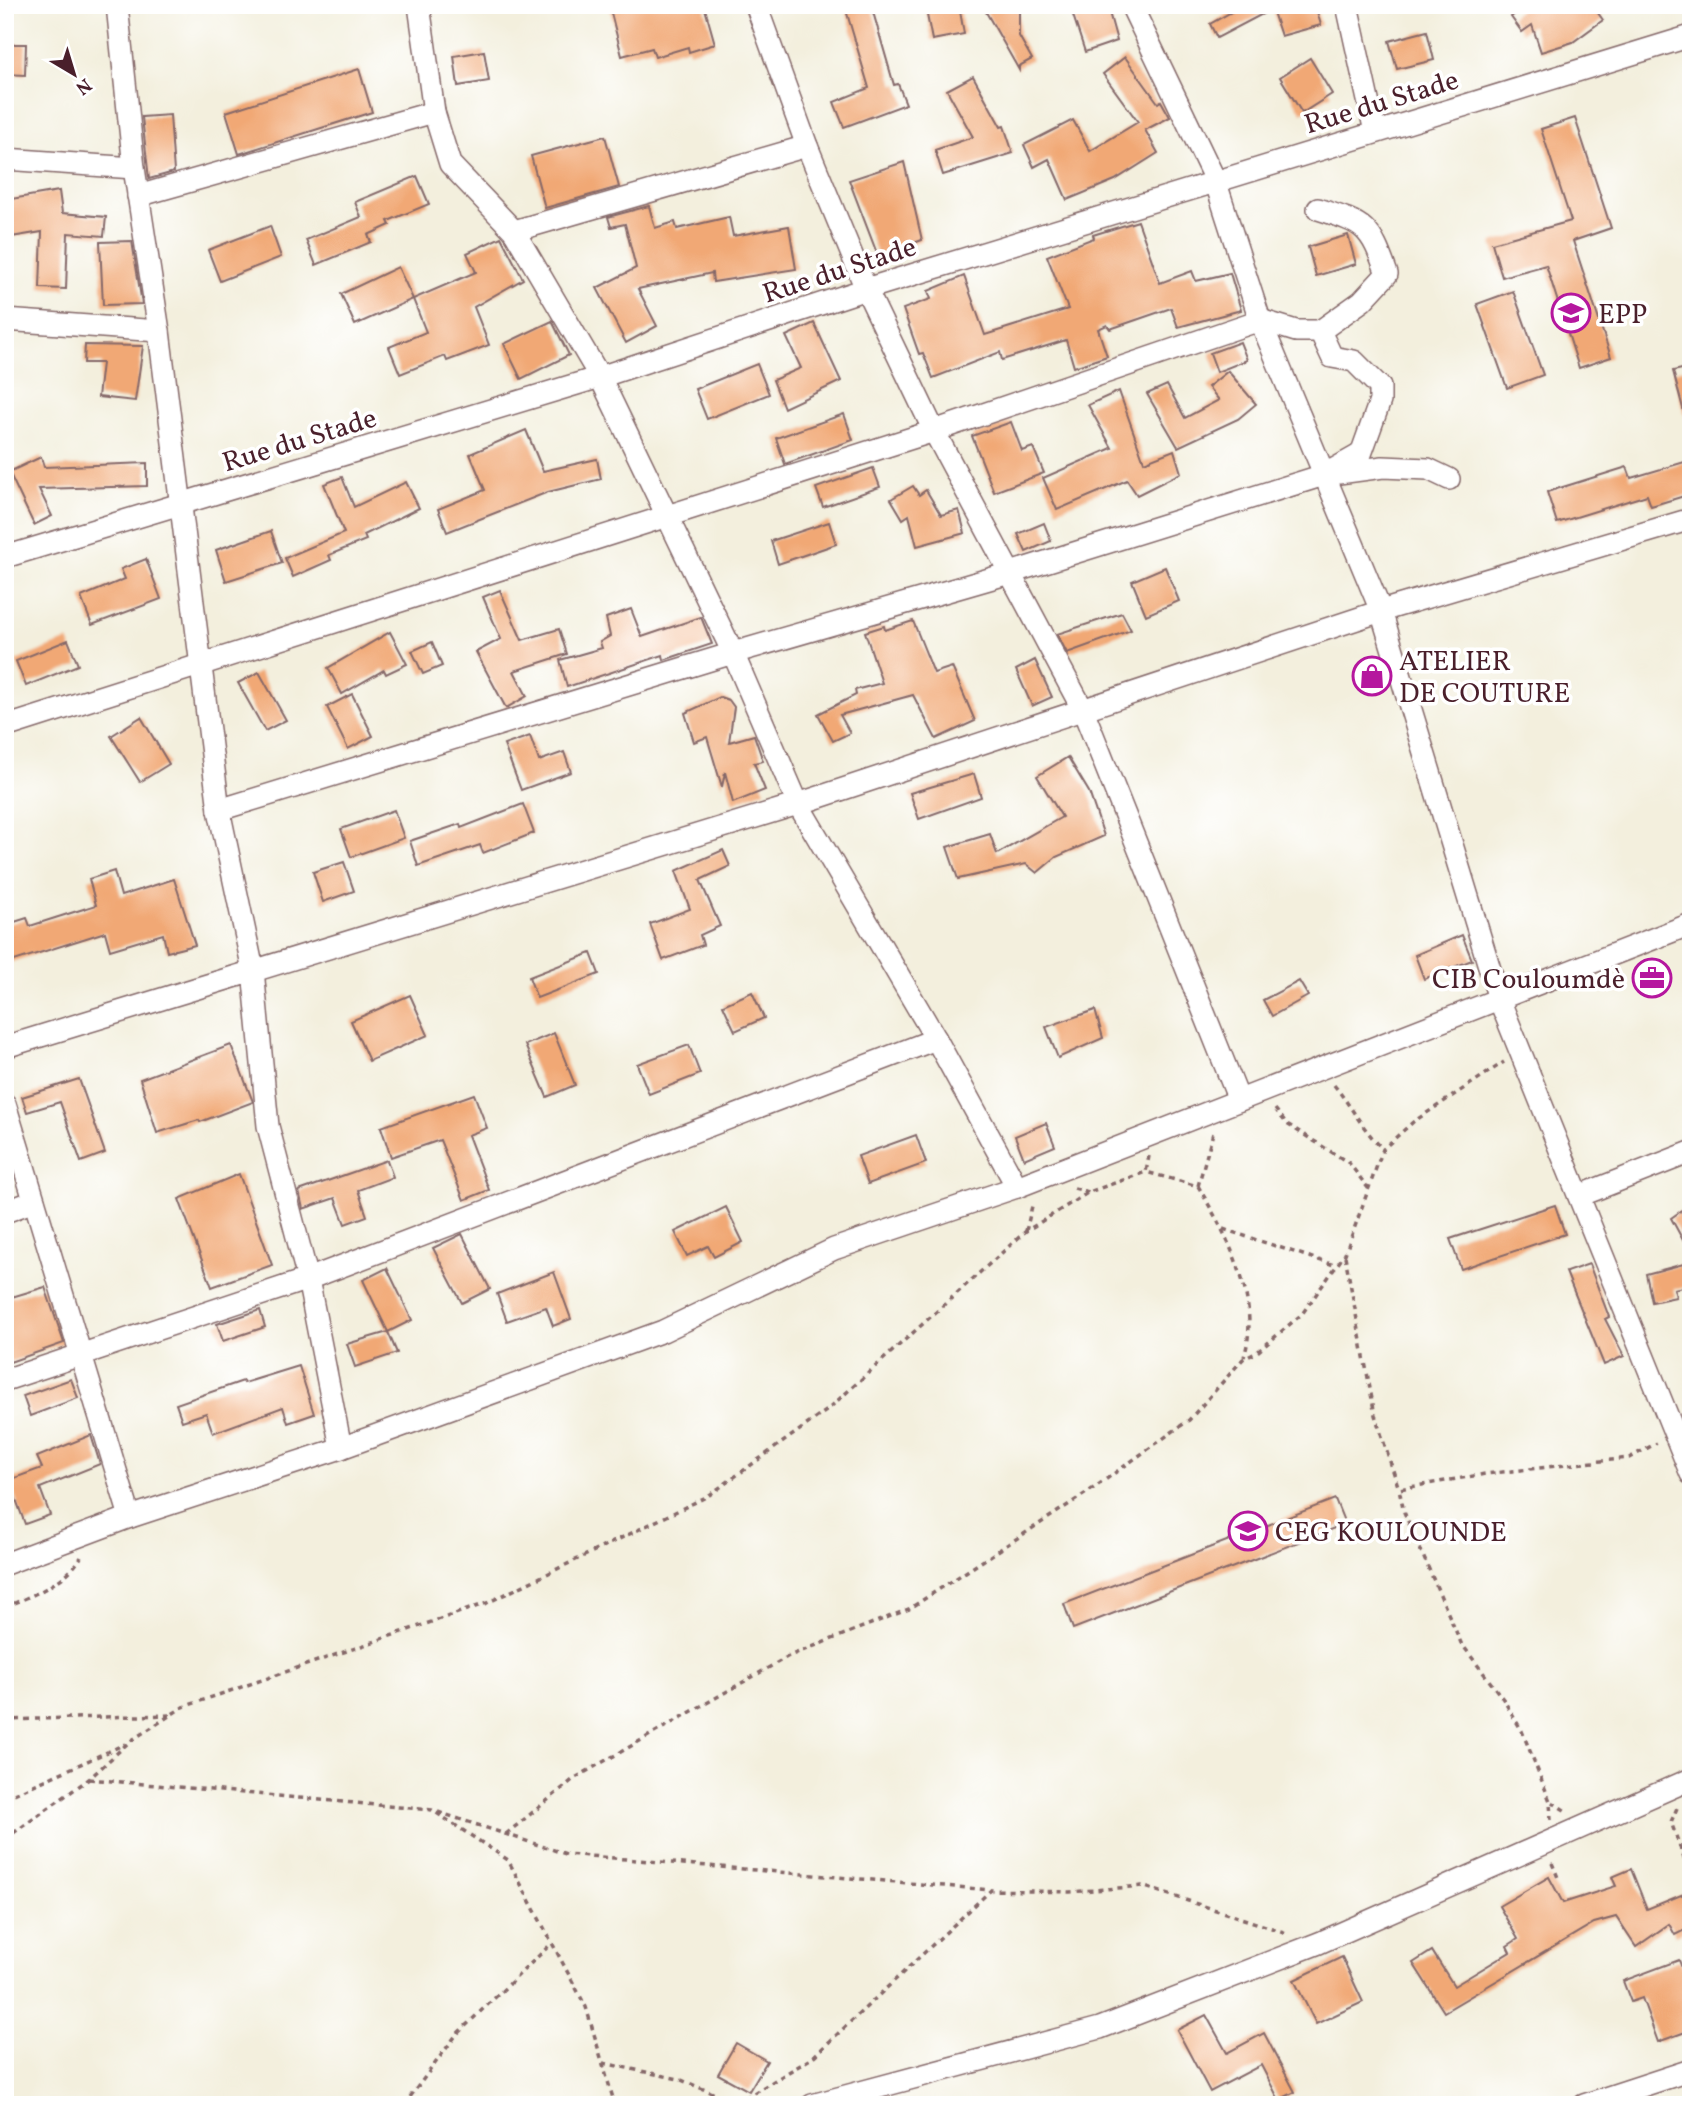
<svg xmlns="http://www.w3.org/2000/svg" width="1696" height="2110" font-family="Vollkorn,serif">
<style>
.building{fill:#f1a874}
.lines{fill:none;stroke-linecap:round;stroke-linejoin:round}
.minor-casing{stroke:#856869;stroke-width:24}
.path{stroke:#856869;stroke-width:3.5;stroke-dasharray:5 5;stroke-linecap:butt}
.minor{stroke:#fff;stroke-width:21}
.labels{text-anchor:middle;stroke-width:7;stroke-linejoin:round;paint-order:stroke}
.street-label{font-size:28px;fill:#4a1f2b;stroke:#fff}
.poi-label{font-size:28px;fill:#4a1f2b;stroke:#fff;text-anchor:start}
</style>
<rect width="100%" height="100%" fill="#fff"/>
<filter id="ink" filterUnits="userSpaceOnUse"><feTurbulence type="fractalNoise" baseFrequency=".0143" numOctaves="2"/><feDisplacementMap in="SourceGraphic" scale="14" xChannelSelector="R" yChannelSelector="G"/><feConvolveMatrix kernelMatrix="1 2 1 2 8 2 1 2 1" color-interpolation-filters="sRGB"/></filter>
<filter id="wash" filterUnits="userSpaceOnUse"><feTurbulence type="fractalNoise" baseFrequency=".00686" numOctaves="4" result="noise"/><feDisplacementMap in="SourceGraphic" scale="28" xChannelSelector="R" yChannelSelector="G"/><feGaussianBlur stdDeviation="1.57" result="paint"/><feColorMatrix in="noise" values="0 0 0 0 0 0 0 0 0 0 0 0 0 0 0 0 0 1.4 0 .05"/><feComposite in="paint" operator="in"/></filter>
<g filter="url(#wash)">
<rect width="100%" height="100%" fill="#f3efdd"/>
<g id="blocks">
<!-- building -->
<g class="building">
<polygon points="624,5 704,5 715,44 689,52 688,47 655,57 652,48 622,56 610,9"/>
<polygon points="861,5 871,5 894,85 898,84 906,104 844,127 834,102 869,88 846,10"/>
<polygon points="925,5 959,5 964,34 932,40"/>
<polygon points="982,5 1019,5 1019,36 1032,59 1019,66 1019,70"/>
<polygon points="1083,5 1107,5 1117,41 1085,52 1071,9"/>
<polygon points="1244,5 1315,5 1321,25 1281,36 1272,9 1217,38 1210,24"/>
<polygon points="1526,5 1592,5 1603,20 1573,42 1541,52 1532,25 1522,32 1511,17"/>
<polygon points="1427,31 1434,60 1397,69 1389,41"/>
<polygon points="5,44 26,44 25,75 5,74"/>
<polygon points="484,51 489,81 458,86 454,56"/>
<polygon points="1125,57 1158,103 1161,101 1170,117 1145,130 1158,153 1115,180 1067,200 1049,159 1034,167 1024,145 1073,120 1090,151 1138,122 1103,74"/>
<polygon points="1310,58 1332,94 1302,113 1280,77"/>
<polygon points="359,69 372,112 239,154 226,112"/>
<polygon points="973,76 1001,127 1004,126 1013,153 943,175 935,150 973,137 947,90"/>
<polygon points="170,115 174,172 149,179 142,117"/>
<polygon points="1575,118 1611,228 1573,241 1611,357 1579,368 1546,265 1502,277 1492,243 1571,221 1541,129"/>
<polygon points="605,136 619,187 545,208 531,156"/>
<polygon points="904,162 922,240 878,256 849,180"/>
<polygon points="417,176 429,204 388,221 390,225 368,235 371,242 316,265 306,240 361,217 355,202"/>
<polygon points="59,191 62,213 106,217 104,236 68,233 66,289 40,288 42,232 5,238 5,200"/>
<polygon points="649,206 655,228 675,222 677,229 729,217 733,236 789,226 796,269 713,282 712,273 638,289 657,326 626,343 597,288 636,268 625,224 611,227 608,217"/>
<polygon points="1138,221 1160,283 1192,271 1196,281 1230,273 1241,310 1178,327 1171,308 1110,329 1107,325 1098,329 1107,356 1074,367 1066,340 1002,360 1000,352 933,378 923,353 919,354 903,309 931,299 928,291 964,276 985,335 1068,309 1047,256 1094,238 1093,235"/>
<polygon points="270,226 281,257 220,281 208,250"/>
<polygon points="1348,235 1356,264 1316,276 1308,247"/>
<polygon points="501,237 523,279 474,307 489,345 447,361 445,356 400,374 389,347 426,332 413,299 476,272 467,253"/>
<polygon points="132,241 142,304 103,305 100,242"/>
<polygon points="398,267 413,299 355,325 341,294"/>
<polygon points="1513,291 1543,375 1507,388 1477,304"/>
<polygon points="552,321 569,355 521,379 504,344"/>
<polygon points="814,323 841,381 784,408 773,380 801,368 786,336"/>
<polygon points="1240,342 1247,360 1217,372 1210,353"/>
<polygon points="85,345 143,346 135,401 98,397 102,363 84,363"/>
<polygon points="757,364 769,394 707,419 695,389"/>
<polygon points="1691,367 1691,415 1685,416 1673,371"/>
<polygon points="1228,371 1256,404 1238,419 1178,447 1147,394 1167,385 1185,418 1219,400 1208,387"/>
<polygon points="1119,391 1144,462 1174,450 1181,473 1137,495 1127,480 1057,510 1043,478 1112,448 1088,405"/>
<polygon points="844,414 853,440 785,464 776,438"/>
<polygon points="1011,422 1022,451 1033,447 1044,473 994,492 972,436"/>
<polygon points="526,430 543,471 597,459 601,479 548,492 447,532 438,509 485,490 470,454"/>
<polygon points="41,457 44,467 147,463 147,486 39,489 52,516 34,525 9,472"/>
<polygon points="1691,460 1691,494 1651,506 1647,495 1557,523 1547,492 1627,467 1631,478"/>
<polygon points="873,468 880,487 823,507 816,488"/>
<polygon points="342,477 354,507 406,482 419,508 364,535 366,540 329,555 331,560 293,577 285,558 344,533 324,484"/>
<polygon points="913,486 919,495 926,490 941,515 959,510 965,533 917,546 909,515 903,519 891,499"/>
<polygon points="829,522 836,544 778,564 771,541"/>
<polygon points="1044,523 1051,541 1026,552 1018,534"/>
<polygon points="271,531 282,563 226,581 216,550"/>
<polygon points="146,559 161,599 92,625 81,597 125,579 121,569"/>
<polygon points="1165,567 1179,601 1146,615 1132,581"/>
<polygon points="500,590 522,640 559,629 567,654 514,671 527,696 506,708 476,652 501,639 483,597"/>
<polygon points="631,609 642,637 701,617 712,644 664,660 663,655 567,687 560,660 602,648 600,642 610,636 606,618"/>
<polygon points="1122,613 1131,630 1067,653 1057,634"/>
<polygon points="913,621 934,673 952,667 975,721 936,739 913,695 840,715 850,733 833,741 818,714 856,695 855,690 882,683 865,632 884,626 885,630"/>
<polygon points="390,632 407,664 386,674 384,670 342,694 328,668"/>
<polygon points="68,640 78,665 26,686 16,661"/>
<polygon points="432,642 442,666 423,674 412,651"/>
<polygon points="1035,660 1052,697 1032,706 1016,670"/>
<polygon points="259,672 286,720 265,731 238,683"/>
<polygon points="352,694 373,736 348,749 327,707"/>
<polygon points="720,697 729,700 734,707 729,742 754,735 763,761 754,763 765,790 733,803 725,772 722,787 707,737 694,742 685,713"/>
<polygon points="141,717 169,764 140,782 111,736"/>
<polygon points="530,736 539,761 564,752 571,772 521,790 504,745"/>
<polygon points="1068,757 1089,792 1104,836 1056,857 1037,873 1026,864 958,879 947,847 990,834 997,854 1062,817 1037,776"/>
<polygon points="974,774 981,797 919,819 910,793"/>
<polygon points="523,804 534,833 483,853 480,845 418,866 410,841 460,824 461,828"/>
<polygon points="394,810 404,838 351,857 341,829"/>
<polygon points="723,850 730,866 700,880 720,926 700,935 703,945 663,960 650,924 690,909 676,871"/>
<polygon points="344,862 354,891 323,902 313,872"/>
<polygon points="114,871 121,896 174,879 195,945 167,952 163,934 110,950 105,932 5,964 5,925 27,918 30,926 96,905 89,879"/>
<polygon points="1462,935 1472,960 1424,979 1415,955"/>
<polygon points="591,953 599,974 537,998 529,977"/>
<polygon points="1299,981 1308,996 1272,1016 1263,1000"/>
<polygon points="752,992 764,1018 735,1031 723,1005"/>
<polygon points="410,995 428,1035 369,1061 351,1021"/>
<polygon points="1095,1010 1103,1038 1058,1058 1046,1027"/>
<polygon points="554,1033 575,1085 547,1097 525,1045"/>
<polygon points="231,1045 253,1102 200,1122 199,1120 157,1133 140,1079"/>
<polygon points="689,1045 700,1074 649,1094 637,1064"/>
<polygon points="79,1079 105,1153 81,1162 60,1102 27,1112 22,1097"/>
<polygon points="474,1094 487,1128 468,1135 489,1190 464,1200 440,1140 391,1157 381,1127"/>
<polygon points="1046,1123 1055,1146 1024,1159 1015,1136"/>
<polygon points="916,1135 926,1163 868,1184 858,1156"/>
<polygon points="387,1160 393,1177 358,1190 367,1216 345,1224 335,1198 303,1209 299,1191"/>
<polygon points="239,1174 272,1265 212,1287 179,1199"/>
<polygon points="1691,1204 1691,1255 1671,1218"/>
<polygon points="1555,1205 1565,1234 1461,1269 1450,1239"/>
<polygon points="726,1207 743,1242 714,1257 708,1246 687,1256 675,1232"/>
<polygon points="462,1234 490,1289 462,1303 433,1248"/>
<polygon points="1691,1262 1691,1285 1674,1289 1676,1297 1652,1302 1646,1274"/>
<polygon points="1589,1264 1609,1317 1605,1319 1624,1356 1604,1365 1566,1272"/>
<polygon points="387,1268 412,1320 388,1332 363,1280"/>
<polygon points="554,1272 571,1319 553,1326 546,1307 507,1321 497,1294"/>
<polygon points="45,1287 64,1343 10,1362 5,1348 5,1299"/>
<polygon points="260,1310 265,1327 223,1341 217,1324"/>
<polygon points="388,1332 397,1353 355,1367 347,1344"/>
<polygon points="299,1366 314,1414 288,1423 283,1407 213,1433 206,1413 182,1421 176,1404 243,1381 244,1383"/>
<polygon points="71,1379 78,1398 30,1416 23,1396"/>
<polygon points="91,1435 100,1464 40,1488 50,1515 25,1524 9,1480 42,1468 37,1457"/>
<polygon points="1335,1499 1345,1524 1073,1629 1064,1604"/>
<polygon points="1631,1869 1647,1909 1691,1891 1691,1927 1675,1935 1669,1924 1636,1947 1616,1917 1594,1923 1444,2012 1413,1963 1432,1951 1454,1986 1510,1952 1507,1946 1518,1939 1499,1906 1549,1877 1563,1903 1616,1886 1612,1877"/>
<polygon points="1342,1957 1363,2002 1316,2024 1294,1980"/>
<polygon points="1679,1960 1691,1992 1691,2030 1658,2042 1642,1998 1631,2002 1623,1981"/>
<polygon points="1206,2015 1227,2053 1264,2033 1295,2092 1279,2100 1261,2065 1210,2092 1177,2030"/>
<polygon points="736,2043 767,2061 749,2091 718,2074"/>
</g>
</g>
</g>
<g filter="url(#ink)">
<use href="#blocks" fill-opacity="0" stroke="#856869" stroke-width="2"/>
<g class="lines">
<defs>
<g id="minor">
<polyline points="117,5 134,168 159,331 219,810 253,970 268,1126 308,1279 341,1448"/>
<polyline points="419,5 434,112 450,164 514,231 600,377 733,653 798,804 936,1039 1017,1187"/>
<polyline points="756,5 807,146 866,289 934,431 1083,710 1239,1100"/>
<polyline points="1131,5 1215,180 1260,320 1381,611 1499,999 1691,1474"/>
<polyline points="1347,5 1375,132"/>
<polyline points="5,159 134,168"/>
<polyline points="138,196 434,112"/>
<path d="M 1318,209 C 1365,224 1370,225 1387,274 L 1362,301 L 1320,331"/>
<polyline points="514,231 807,146"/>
<polyline points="5,320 159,331"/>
<polyline points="5,557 600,377 866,289 1691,36"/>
<polyline points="5,727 934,431 1260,320 1296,331 1320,331 1332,357 1354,361 1380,387 1380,401 1361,454 1324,475"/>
<polyline points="219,810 733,653 1010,573 1324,475 1383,467 1428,469 1449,479"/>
<polyline points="5,1047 798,804 1381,611 1691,519"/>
<polyline points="5,1104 130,1517"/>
<polyline points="1579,1196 1691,1152"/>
<polyline points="5,1212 34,1201"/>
<polyline points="5,1380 308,1279 936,1039"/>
<polyline points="5,1564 130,1517 341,1448 663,1331 834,1249 1017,1187 1691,924"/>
<polyline points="812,2105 1100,2028 1319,1943 1691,1779"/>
<polyline points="1584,2105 1691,2070"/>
</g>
</defs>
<!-- minor casing -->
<use href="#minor" class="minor-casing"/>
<!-- path -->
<g class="path">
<path d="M 1334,1085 C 1351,1106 1363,1130 1383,1149"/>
<polyline points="1275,1109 1287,1124 1349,1163 1368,1188"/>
<polyline points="1149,1156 1146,1172 1198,1186 1213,1133"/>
<path d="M 1198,1186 C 1227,1236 1262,1299 1244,1357"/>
<polyline points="1074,1188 1089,1192"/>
<polyline points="1223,1229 1337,1266"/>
<polyline points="1026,1231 1033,1202"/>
<polyline points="1345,1256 1375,1415 1399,1489"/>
<path d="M 5,1607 C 31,1596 66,1583 81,1557"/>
<polyline points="5,1720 170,1715"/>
<polyline points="89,1779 432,1810 508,1860 586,2007 615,2105"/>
<polyline points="5,1798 125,1744"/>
<polyline points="1552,1802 1566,1811"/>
<polyline points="1677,1808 1671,1822 1691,1878"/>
<polyline points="438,1812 566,1854 991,1890"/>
<polyline points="1551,1820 1550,1801 1522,1731 1503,1699 1461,1643 1404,1512 1399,1489 1485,1474 1629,1458 1657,1443"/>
<polyline points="506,1834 575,1778 789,1656 909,1609 1091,1490 1189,1420 1243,1359 1256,1353 1302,1314 1345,1254 1383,1149 1413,1122 1504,1062"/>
<polyline points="5,1839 89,1779 129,1742 183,1707 487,1603 708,1496 826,1411 1026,1231 1089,1192 1146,1172"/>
<polyline points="1552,1863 1559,1880"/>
<polyline points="603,2063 679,2079 737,2103 812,2058 991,1890 1070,1892 1142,1886 1287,1933"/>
<polyline points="404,2105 457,2034 551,1944"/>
</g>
<!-- minor -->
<use href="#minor" class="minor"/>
</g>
</g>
<!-- icons -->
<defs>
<symbol id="school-ring" viewBox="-11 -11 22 22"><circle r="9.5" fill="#fff" stroke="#b5179e" stroke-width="1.5"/><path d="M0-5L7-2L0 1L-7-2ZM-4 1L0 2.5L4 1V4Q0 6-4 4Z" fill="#b5179e"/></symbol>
<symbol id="shop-ring" viewBox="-11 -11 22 22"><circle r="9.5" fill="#fff" stroke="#b5179e" stroke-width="1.5"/><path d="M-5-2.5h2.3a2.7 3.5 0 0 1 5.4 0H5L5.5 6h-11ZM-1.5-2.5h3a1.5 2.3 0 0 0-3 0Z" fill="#b5179e"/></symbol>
<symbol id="office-ring" viewBox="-11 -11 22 22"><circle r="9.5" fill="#fff" stroke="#b5179e" stroke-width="1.5"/><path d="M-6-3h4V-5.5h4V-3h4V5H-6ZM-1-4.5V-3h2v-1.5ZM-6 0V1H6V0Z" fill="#b5179e"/></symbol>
</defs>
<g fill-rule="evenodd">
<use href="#school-ring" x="1549" y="291" width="44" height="44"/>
<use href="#shop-ring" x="1350" y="654" width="44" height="44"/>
<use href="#office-ring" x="1630" y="956" width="44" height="44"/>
<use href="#school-ring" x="1226" y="1509" width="44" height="44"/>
</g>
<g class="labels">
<!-- street labels -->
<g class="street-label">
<text transform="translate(1381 101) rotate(-17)" y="10">Rue du Stade</text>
<text transform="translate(839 269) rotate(-18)" y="10">Rue du Stade</text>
<text transform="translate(299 439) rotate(-17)" y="10">Rue du Stade</text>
</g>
<!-- poi labels -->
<g class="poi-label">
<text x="1598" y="323">EPP</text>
<text x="1399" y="670">ATELIER<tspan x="1399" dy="32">DE COUTURE</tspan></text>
<text x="1625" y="988" text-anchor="end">CIB Couloumdè</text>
<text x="1275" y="1541">CEG KOULOUNDE</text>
</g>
</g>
<!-- margin -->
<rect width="1696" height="2110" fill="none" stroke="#fff" stroke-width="28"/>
<!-- north arrow -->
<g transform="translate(74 74) rotate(142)" stroke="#ffffff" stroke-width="5" paint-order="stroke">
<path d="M0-5L12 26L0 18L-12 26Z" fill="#4a1f2b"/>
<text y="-10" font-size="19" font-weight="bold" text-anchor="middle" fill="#4a1f2b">N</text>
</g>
</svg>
